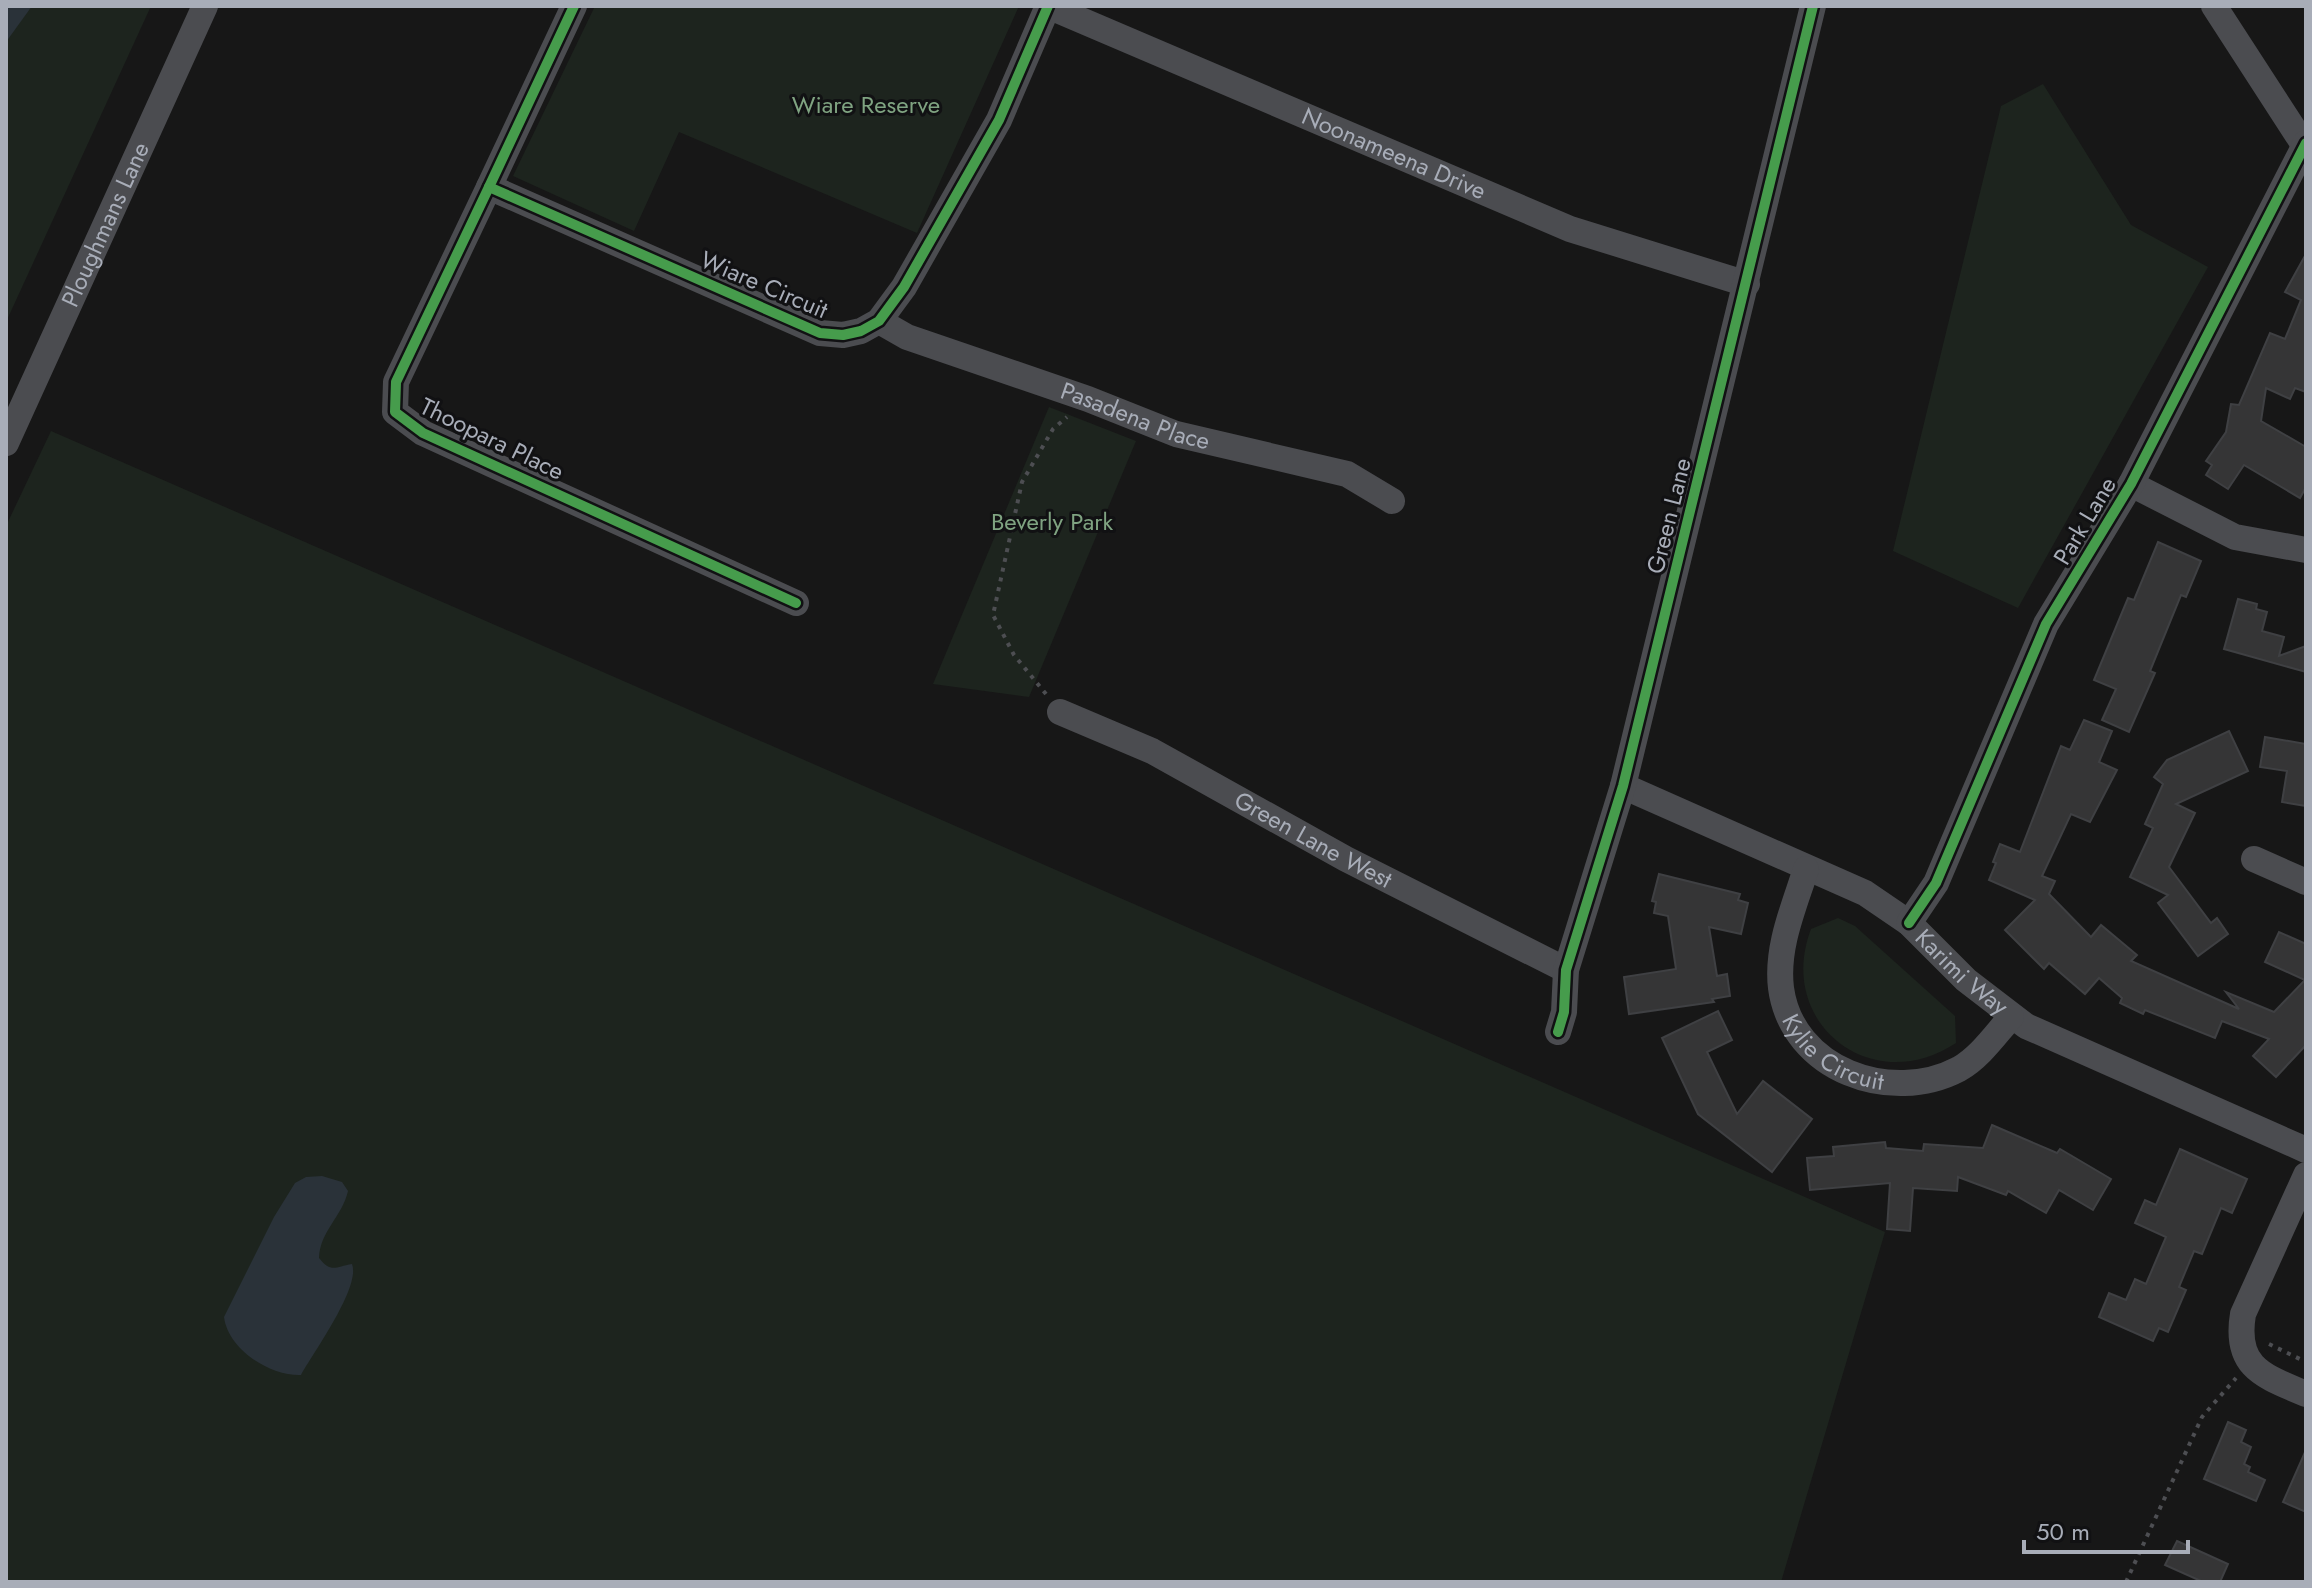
<svg xmlns="http://www.w3.org/2000/svg" width="2312" height="1588" font-family="Jost,sans-serif">
<style>
.green{fill:#1d241e}
.water{fill:#2a3239}
.building{fill:#353536;stroke:#3f4043;stroke-width:2}
.lines{fill:none;stroke-linecap:round;stroke-linejoin:round}
.path{stroke:#4d4e52;stroke-width:4;stroke-dasharray:4 6;stroke-linecap:butt}
.minor{stroke:#4b4c50;stroke-width:26}
.cycleway-casing{stroke:#111113;stroke-width:15}
.cycleway{stroke:#469c4c;stroke-width:10}
.labels{text-anchor:middle;stroke-width:6;stroke-linejoin:round;paint-order:stroke}
.park-label{font-size:24px;fill:#7fa381;stroke:#111113}
.street-label{font-size:24px;fill:#a8adb8;stroke:#111113}
</style>
<rect width="100%" height="100%" fill="#171717"/>
<!-- green -->
<g class="green">
<polygon points="6,6 151,6 6,322"/>
<polygon points="595,6 1019,6 917,233 679,132 634,231 513,176"/>
<polygon points="2043,84 2131,225 2208,267 2018,608 1893,551 2001,106"/>
<polygon points="1049,407 1136,441 1029,697 933,684"/>
<polygon points="51,431 1885,1232 1781,1582 6,1582 6,526"/>
<path d="M 1838,918 L 1855,926 L 1955,1016 L 1956,1043 C 1872,1099 1775,1023 1811,929 Z"/>
</g>
<!-- water -->
<g class="water">
<polygon points="6,6 32,6 6,42"/>
<path d="M 322,1176 L 342,1182 L 348,1191 C 342,1217 320,1231 319,1258 C 331,1273 335,1267 352,1264 C 361,1287 313,1353 301,1375 C 269,1376 228,1349 224,1317 L 274,1217 L 295,1183 L 306,1177 Z"/>
</g>
<!-- building -->
<g class="building">
<polygon points="2306,254 2306,392 2295,388 2290,399 2266,388 2261,421 2306,447 2306,487 2300,498 2244,465 2228,489 2206,475 2212,465 2206,461 2226,432 2231,404 2239,405 2270,333 2285,339 2301,300 2285,292"/>
<polygon points="2158,542 2201,561 2186,597 2181,595 2150,671 2155,673 2129,732 2102,720 2116,689 2094,680 2128,598 2134,600"/>
<polygon points="2238,599 2257,604 2256,609 2267,612 2262,631 2284,637 2279,656 2306,646 2306,672 2224,649"/>
<polygon points="2084,720 2112,731 2099,762 2117,770 2090,822 2071,814 2042,876 2055,881 2049,894 2091,937 2101,925 2137,955 2131,961 2239,1009 2226,992 2274,1012 2305,980 2265,962 2279,932 2306,944 2306,1045 2276,1077 2253,1056 2269,1039 2222,1021 2215,1038 2145,1010 2143,1014 2120,1003 2122,998 2099,978 2085,994 2049,963 2044,969 2005,930 2035,900 1989,880 1996,863 1993,862 2000,844 2020,852 2061,746 2070,750"/>
<polygon points="2229,731 2248,771 2176,804 2195,813 2169,867 2211,923 2217,918 2228,934 2198,956 2158,903 2168,895 2130,877 2153,828 2145,824 2163,784 2154,777 2167,760"/>
<polygon points="2265,737 2306,744 2306,806 2282,802 2287,771 2260,767"/>
<polygon points="1659,874 1740,894 1738,900 1748,903 1741,934 1709,927 1717,976 1727,974 1730,996 1712,999 1714,1002 1629,1014 1624,977 1676,969 1668,916 1654,913 1656,902 1652,901"/>
<polygon points="1718,1011 1732,1040 1707,1052 1737,1114 1763,1081 1812,1119 1772,1172 1698,1114 1662,1038"/>
<polygon points="1992,1125 2057,1153 2060,1149 2111,1179 2093,1210 2059,1190 2046,1213 2008,1191 2006,1195 1958,1177 1957,1191 1913,1188 1910,1231 1887,1229 1890,1183 1810,1190 1807,1158 1834,1156 1833,1147 1885,1142 1886,1148 1923,1151 1924,1144 1983,1148"/>
<polygon points="2180,1149 2247,1179 2232,1213 2221,1208 2202,1254 2194,1251 2179,1287 2186,1290 2168,1332 2159,1328 2153,1341 2099,1317 2109,1293 2126,1300 2135,1279 2146,1284 2166,1237 2135,1223 2145,1200 2156,1205"/>
<polygon points="2228,1422 2246,1430 2241,1442 2251,1447 2244,1464 2250,1467 2248,1472 2265,1480 2256,1501 2204,1479"/>
<polygon points="2306,1450 2306,1512 2283,1502"/>
<polygon points="2177,1541 2228,1564 2220,1582 2203,1582 2165,1565"/>
</g>
<g class="lines">
<!-- path -->
<g class="path">
<polyline points="1046,694 1014,655 993,615 1022,482 1053,429 1067,417"/>
<polyline points="2269,1344 2306,1362"/>
<polyline points="2126,1582 2202,1417 2236,1378"/>
</g>
<!-- minor -->
<g class="minor">
<polyline points="574,6 489,187 820,333 843,335 861,331 879,321 904,287 999,120 1048,6"/>
<path id="s1" d="M 1048,6 L 1570,229 L 1747,284"/>
<polyline points="2214,6 2306,148"/>
<polyline points="489,187 396,382 395,412 423,433 796,603"/>
<path id="s2" d="M 879,321 L 907,337 L 1088,399 L 1176,434 L 1347,474 L 1392,501"/>
<path id="s3" d="M 6,443 L 205,6"/>
<polyline points="2131,484 2235,537 2306,550"/>
<path id="s4" d="M 1060,712 L 1152,751 L 1346,859 L 1566,970"/>
<path id="s5" d="M 1623,786 L 1865,893 L 1909,923 L 1966,980 L 2026,1026 L 2306,1150"/>
<polyline points="2254,859 2306,882"/>
<path id="s6" d="M 1806,869 C 1794,907 1776,947 1781,988 C 1792,1070 1891,1105 1959,1069 C 1980,1057 1995,1035 2011,1017"/>
<polyline points="1909,923 1936,883 2046,624 2131,484 2306,143"/>
<polyline points="1558,1032 1564,1012 1566,970 1623,786 1813,6"/>
<path d="M 2306,1175 L 2243,1314 C 2234,1368 2264,1376 2306,1394"/>
</g>
<defs>
<g id="cycleway">
<polyline points="574,6 489,187 820,333 843,335 861,331 879,321 904,287 999,120 1048,6"/>
<polyline points="489,187 396,382 395,412 423,433 796,603"/>
<polyline points="1909,923 1936,883 2046,624 2131,484 2306,143"/>
<polyline points="1558,1032 1564,1012 1566,970 1623,786 1813,6"/>
</g>
</defs>
<!-- cycleway casing -->
<use href="#cycleway" class="cycleway-casing"/>
<!-- cycleway -->
<use href="#cycleway" class="cycleway"/>
</g>
<g class="labels">
<!-- park labels -->
<g class="park-label">
<text x="866" y="113">Wiare Reserve</text>
<text x="1052" y="530">Beverly Park</text>
</g>
<!-- street labels -->
<g class="street-label">
<text dy="8" stroke="none"><textPath href="#s1" startOffset="376">Noonameena Drive</textPath></text>
<text dy="8" stroke="none"><textPath href="#s3" startOffset="240">Ploughmans Lane</textPath></text>
<text transform="translate(764 285) rotate(23)" y="8">Wiare Circuit</text>
<text dy="8" stroke="none"><textPath href="#s2" startOffset="274">Pasadena Place</textPath></text>
<text transform="translate(492 439) rotate(26)" y="8">Thoopara Place</text>
<text transform="translate(1669 516) rotate(-76)" y="8">Green Lane</text>
<text transform="translate(2085 521) rotate(-59)" y="8">Park Lane</text>
<text dy="8" stroke="none"><textPath href="#s4" startOffset="284">Green Lane West</textPath></text>
<text dy="8" stroke="none"><textPath href="#s5" startOffset="390">Karimi Way</textPath></text>
<text dy="8" stroke="none"><textPath href="#s6" startOffset="212">Kylie Circuit</textPath></text>
</g>
</g>
<!-- border -->
<rect width="2312" height="1588" fill="none" stroke="#a8adb8" stroke-width="16"/>
<!-- scale -->
<path d="M2024 1540v12h164v-12" fill="none" stroke="#a8adb8" stroke-width="4"/>
<text x="2036" y="1540" font-size="24" fill="#a8adb8" stroke="#111113" stroke-width="6" paint-order="stroke">50 m</text>
</svg>
